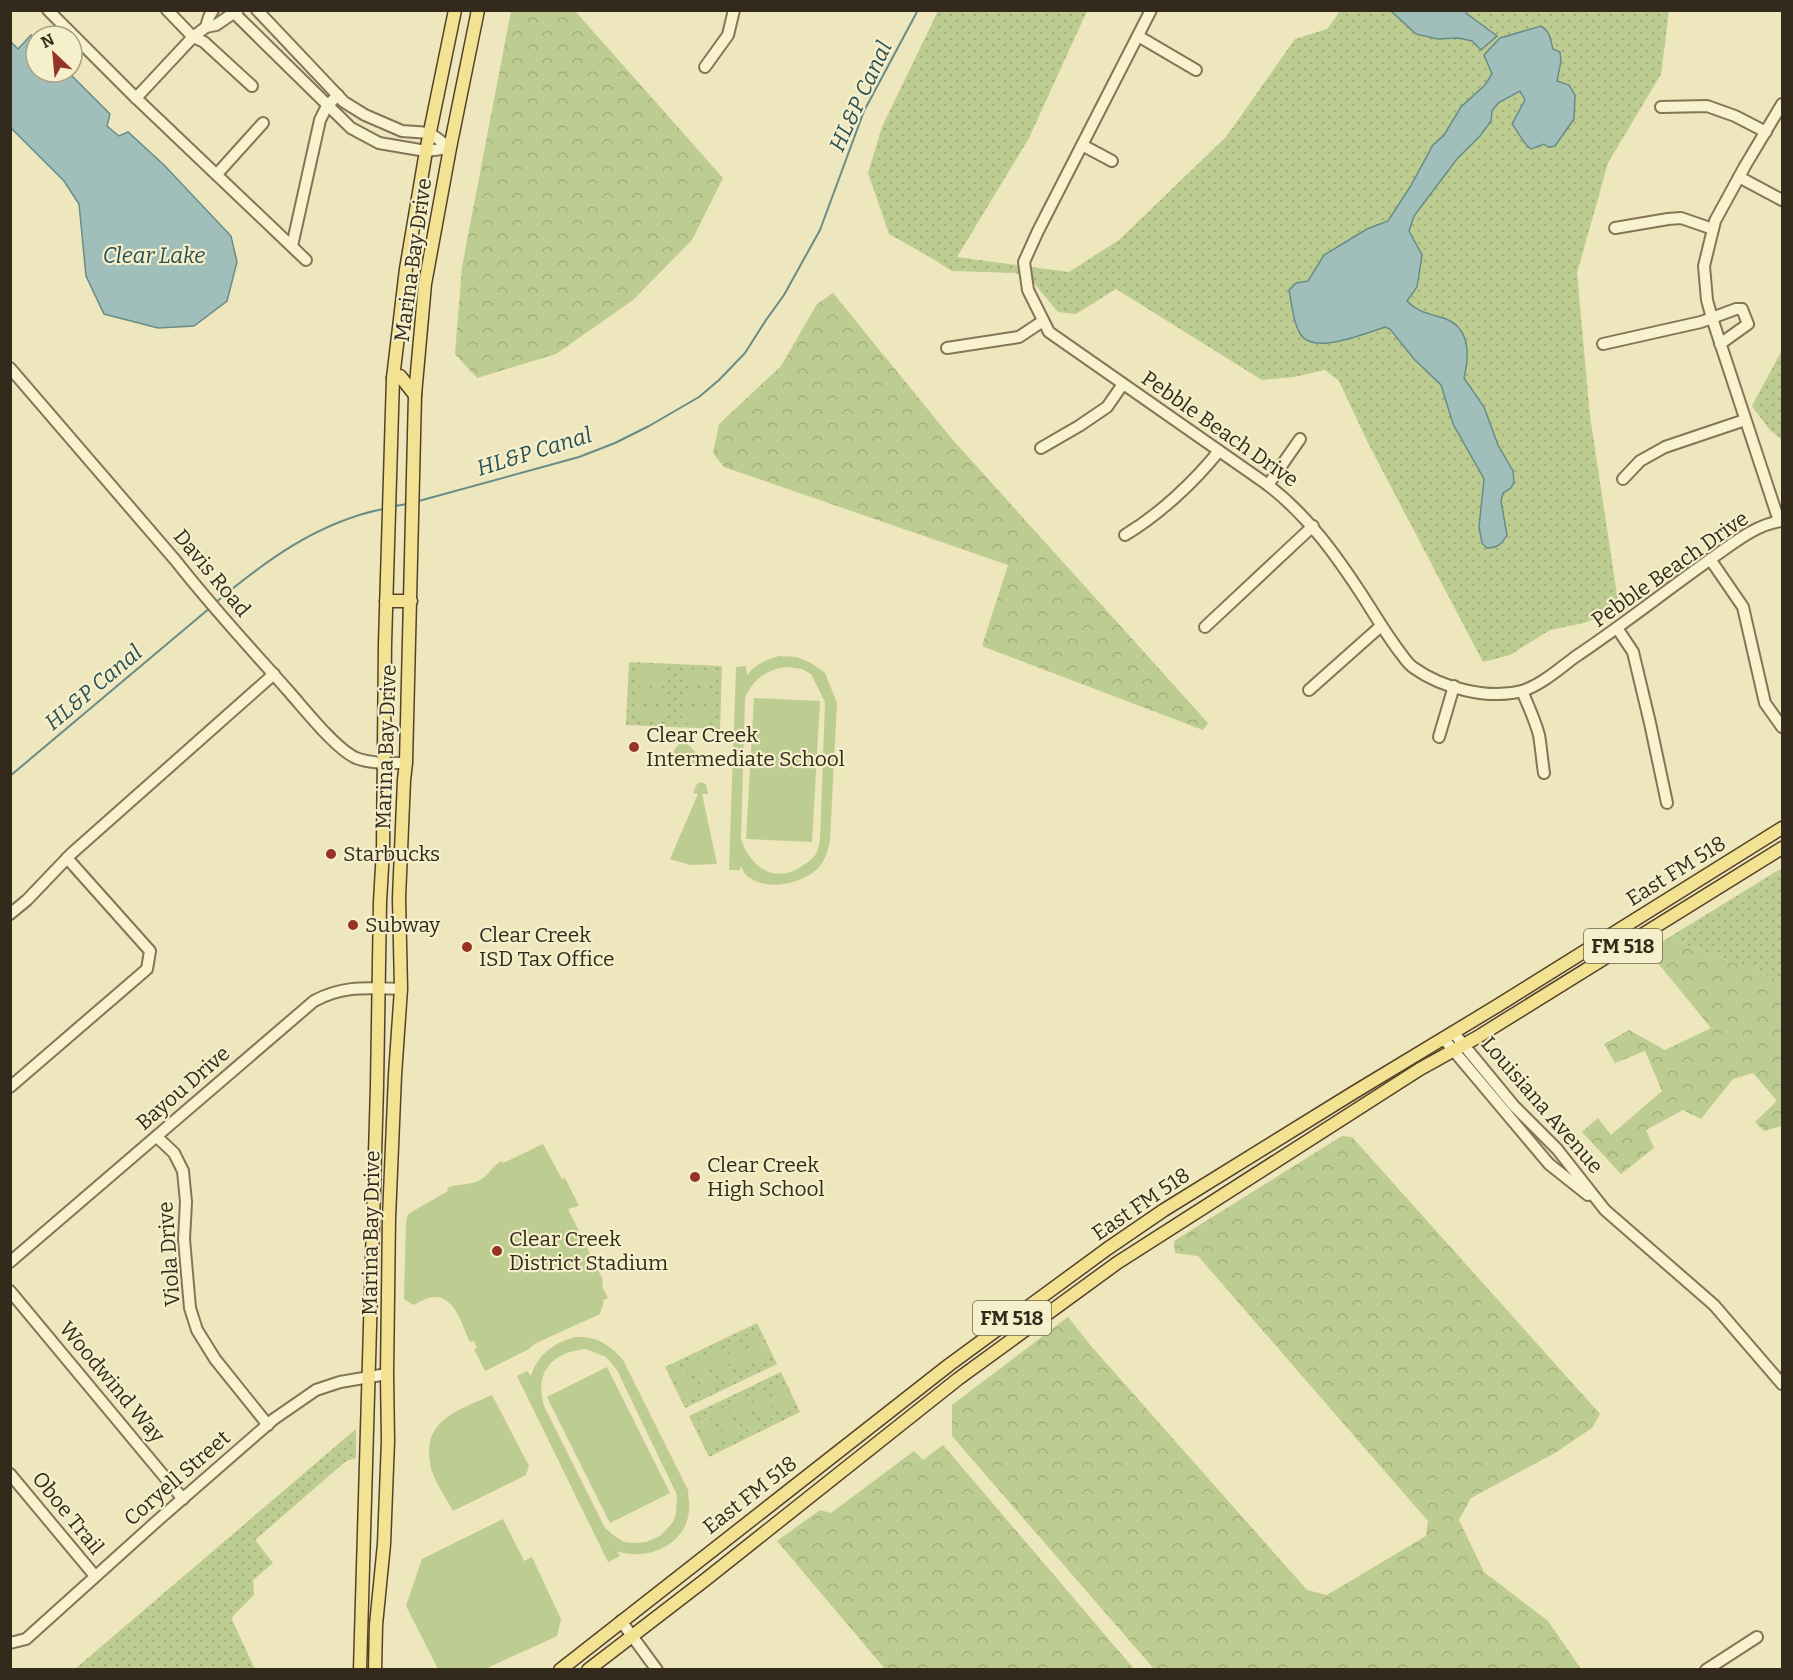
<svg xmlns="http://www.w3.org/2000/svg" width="1793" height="1680" font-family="Bitter,serif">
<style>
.green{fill:url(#green-dots)}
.forest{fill:url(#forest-crowns)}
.pitch{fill:#bdcc90;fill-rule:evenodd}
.water{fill:#a0bfba;stroke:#688c88;stroke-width:1.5}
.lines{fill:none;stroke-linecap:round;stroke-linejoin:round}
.stream{stroke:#688c88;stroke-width:2}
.minor-casing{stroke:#857556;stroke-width:14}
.major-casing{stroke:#53422a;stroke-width:15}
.minor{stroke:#f9f2cf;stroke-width:10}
.major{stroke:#f3e292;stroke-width:12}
.poi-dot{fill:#953325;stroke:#f5efcb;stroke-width:2}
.labels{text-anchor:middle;stroke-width:4.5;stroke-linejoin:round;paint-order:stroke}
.shield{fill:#f5efcb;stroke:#6e6550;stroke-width:1.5}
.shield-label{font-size:20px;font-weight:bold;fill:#342a1b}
.street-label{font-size:21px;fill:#342a1b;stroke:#f5efcb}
.poi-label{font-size:21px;fill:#342a1b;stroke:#f5efcb;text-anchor:start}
.water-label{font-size:22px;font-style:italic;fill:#295154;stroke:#f5efcb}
</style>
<defs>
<pattern id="green-dots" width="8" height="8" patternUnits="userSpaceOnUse" patternTransform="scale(1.5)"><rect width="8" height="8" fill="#bdcc90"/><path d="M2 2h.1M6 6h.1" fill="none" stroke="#a3af7c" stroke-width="1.8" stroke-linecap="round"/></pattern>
<pattern id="forest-crowns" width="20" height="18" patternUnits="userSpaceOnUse" patternTransform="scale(1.5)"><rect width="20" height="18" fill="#bdcc90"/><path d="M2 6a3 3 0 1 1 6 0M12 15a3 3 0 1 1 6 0" fill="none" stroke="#a3af7c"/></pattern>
</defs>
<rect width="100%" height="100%" fill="#eee6bc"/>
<!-- green -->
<g class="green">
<polygon points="1667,10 1669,11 1661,74 1608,163 1577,273 1590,416 1619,608 1584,623 1550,630 1510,655 1483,662 1368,443 1339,381 1325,370 1294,377 1262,380 1116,289 1076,314 1058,312 1032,281 1016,273 952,271 928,256 889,234 868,173 882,127 938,11 1087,11 1029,138 957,257 1069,272 1119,240 1226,137 1295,39 1327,29 1340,11"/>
<polygon points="1782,350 1782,440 1770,430 1752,406"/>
<polygon points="629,662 722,666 720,729 626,725"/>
<polygon points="1782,868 1782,981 1668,938"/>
<polygon points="757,1323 777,1364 685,1408 665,1367"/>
<polygon points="781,1372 800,1412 709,1457 689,1416"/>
<polygon points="356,1429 356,1458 346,1461 255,1540 273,1563 253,1580 254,1595 233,1616 232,1620 255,1669 75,1669"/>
</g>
<!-- forest -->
<g class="forest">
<polygon points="511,11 575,11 723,178 692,240 633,300 556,354 477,378 455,354 462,267"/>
<polygon points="833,293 952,439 1208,723 1203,730 982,646 1008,565 724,467 713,453 719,424 781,366 817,304"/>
<polygon points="1668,938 1782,981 1782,1126 1764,1131 1755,1122 1777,1101 1753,1073 1733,1079 1701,1119 1683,1110 1646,1130 1654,1148 1621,1174 1582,1132 1598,1118 1611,1135 1662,1091 1645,1051 1615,1063 1604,1044 1629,1030 1665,1050 1711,1028 1648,951"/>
<polygon points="1342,1136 1352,1137 1600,1414 1592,1428 1555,1453 1471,1498 1459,1520 1484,1572 1548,1621 1581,1669 1154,1669 952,1436 952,1405 1068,1317 1091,1346 1307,1590 1327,1595 1426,1536 1428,1521 1198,1256 1175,1253 1174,1241"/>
<polygon points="943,1445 1134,1669 885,1669 777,1541 820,1510 831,1513 914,1451 923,1460"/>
</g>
<!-- pitch -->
<g class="pitch">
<path d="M 779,656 L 797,657 L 811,663 L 825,673 L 837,703 L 830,840 C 828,851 825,862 816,870 C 799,885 763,892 745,874 C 743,871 742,868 741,865 L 740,870 L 729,870 L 736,667 L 746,666 L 747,675 C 755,664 766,660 779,656 ZM 787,667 L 802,669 L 811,674 L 825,702 L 820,840 C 819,845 818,850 816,854 C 813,859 807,863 802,866 C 775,885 750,867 741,839 L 745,698 C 753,679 767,669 787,667 Z"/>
<polygon points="637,667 667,668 666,682 636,682"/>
<polygon points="683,669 714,670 713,684 683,683"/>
<polygon points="636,687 666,688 666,703 635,701"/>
<polygon points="683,689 713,690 712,704 682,703"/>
<polygon points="754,698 820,701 812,842 746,839"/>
<polygon points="635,707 666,708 665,722 635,721"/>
<polygon points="682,709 712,710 711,724 681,723"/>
<polygon points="683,739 707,764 704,768 671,760 675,749"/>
<polygon points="701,782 706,784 708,794 702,794 717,864 691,865 670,859 698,794 693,793 697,784"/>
<path d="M 543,1144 L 562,1179 L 565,1178 L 579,1206 L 568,1209 L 603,1280 L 602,1286 L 608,1298 L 604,1300 L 600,1314 L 534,1344 L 529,1349 L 485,1371 L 474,1349 L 477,1348 L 474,1341 L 470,1342 C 463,1328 456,1298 436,1297 C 429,1296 420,1302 413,1305 L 404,1299 L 406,1222 L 408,1214 L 448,1191 L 447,1188 C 458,1183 470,1186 480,1180 C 490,1175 490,1167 502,1161 L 503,1163 Z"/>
<polygon points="757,1331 770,1359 757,1365 744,1337"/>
<path d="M 575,1337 C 597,1336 609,1344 623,1360 L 688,1490 C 688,1496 690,1503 689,1509 C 688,1544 647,1562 617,1551 L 620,1556 L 608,1562 L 517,1376 L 527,1371 L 531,1376 C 538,1354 554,1343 575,1337 ZM 586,1349 L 606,1357 L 617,1370 L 677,1495 L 676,1514 L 673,1522 L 660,1536 L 646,1542 L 633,1543 L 624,1542 L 613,1535 L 605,1528 L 544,1406 C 534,1372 552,1352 586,1349 Z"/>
<polygon points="739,1340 752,1367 739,1374 726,1346"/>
<polygon points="721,1349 734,1376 721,1382 708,1355"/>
<polygon points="703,1357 716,1385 704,1391 690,1363"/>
<polygon points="685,1366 698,1393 685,1400 672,1372"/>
<polygon points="607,1367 670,1493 610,1523 547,1397"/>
<polygon points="780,1380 794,1407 781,1414 768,1386"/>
<polygon points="762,1389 776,1416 763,1422 750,1395"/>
<path d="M 492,1395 L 529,1466 L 526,1475 L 453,1511 C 446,1498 436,1484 431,1469 C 430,1465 430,1460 429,1455 C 427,1417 464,1408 492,1395 Z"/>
<polygon points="744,1398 758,1425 745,1431 732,1404"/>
<polygon points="726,1406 740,1434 727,1440 714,1412"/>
<polygon points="709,1415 722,1442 709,1448 696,1421"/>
<polygon points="503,1519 524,1561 532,1557 561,1619 557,1636 485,1669 438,1669 406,1606 422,1559"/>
</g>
<!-- water -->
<g class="water">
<polygon points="1391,11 1466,11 1466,13 1497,36 1481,50 1472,41 1458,38 1438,39 1416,34"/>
<path d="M 1541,26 C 1551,32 1550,39 1553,49 L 1560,52 L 1561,61 L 1557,81 L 1569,85 L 1575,95 L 1574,119 L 1555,146 L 1548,147 L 1544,144 L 1531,149 C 1522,143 1519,132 1512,124 L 1525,100 L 1520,91 L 1498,103 L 1492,111 L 1491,121 L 1480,136 L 1457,159 L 1414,216 L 1409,231 L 1422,255 L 1417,287 L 1407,301 C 1418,313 1432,314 1446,319 C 1471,329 1469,357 1464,378 L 1484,407 L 1498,445 L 1513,471 L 1514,482 L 1511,488 L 1503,493 L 1501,501 L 1507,535 C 1502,544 1497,548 1487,548 L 1482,543 L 1479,527 L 1484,479 L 1453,424 L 1441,385 L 1414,359 L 1390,329 L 1385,327 C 1367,333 1314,355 1301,335 C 1293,323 1292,304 1289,290 L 1296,283 L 1308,281 L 1324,255 L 1367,229 L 1388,221 L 1410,187 L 1433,145 L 1444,135 L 1461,107 L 1485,85 L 1492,74 L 1484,55 L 1500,38 Z"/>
<polygon points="31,35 36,40 36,72 68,72 110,114 107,126 119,136 128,132 164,165 231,236 237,262 227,301 194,326 158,328 104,314 86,276 79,204 64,181 11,128 11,42 18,49"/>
</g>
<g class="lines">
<!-- stream -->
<g class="stream">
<polyline points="415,502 579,457 615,443 649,426 699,397 719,380 745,353 766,320 784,295 820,230 864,111 918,10"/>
<polyline points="395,506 407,504"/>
<path d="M 215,603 C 265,561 318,522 383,509"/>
<polyline points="10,776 211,607"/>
</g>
<defs>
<g id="minor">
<polyline points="48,10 136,98 306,260"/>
<polyline points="167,10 193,37 204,42 252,86"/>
<polyline points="231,10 351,128 379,143 426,151 450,148"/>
<polyline points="257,10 344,102 365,115 402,131 430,133 450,148"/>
<path d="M 1151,10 L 1038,231 L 1024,262 L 1028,290 L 1049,332 L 1268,485 C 1309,517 1336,555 1364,598 C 1376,617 1388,637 1402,655 C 1405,659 1409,665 1414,668 C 1442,688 1488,700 1522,691 C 1541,685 1559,669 1575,657 C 1623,625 1668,589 1715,556 C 1735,542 1757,524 1782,521"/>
<polyline points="206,27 209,17 213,10"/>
<polyline points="1138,36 1196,70"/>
<polyline points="705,67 728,35 734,10"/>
<polyline points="136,98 193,37 206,27 216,25 238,10"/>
<polyline points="1661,107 1707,106 1735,116 1766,132"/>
<polyline points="1082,145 1112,161"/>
<polyline points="217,174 263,123"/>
<polyline points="1739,177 1782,200"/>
<polyline points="1615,228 1668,219 1681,218 1713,229"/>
<polyline points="292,246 320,120 327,106 338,95"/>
<polyline points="1603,344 1701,322 1736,309 1742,309 1748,324 1720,344"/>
<polyline points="947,348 1019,337 1043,321"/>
<path d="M 10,368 L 176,561 C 212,607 252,650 291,694 C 306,711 336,749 356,758 C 372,764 390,763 406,763"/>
<polyline points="1041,448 1079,426 1107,407 1123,384"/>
<polyline points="1623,479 1640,461 1665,447 1745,420"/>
<polyline points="1268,485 1300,439"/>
<polyline points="1779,521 1712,318 1707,300 1704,266 1715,221 1745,166 1782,104"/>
<path d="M 1125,535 C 1160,514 1194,482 1219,451"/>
<polyline points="1710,559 1743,607 1765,703 1782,727"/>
<polyline points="1205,627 1313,526"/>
<polyline points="1617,628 1633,652 1650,723 1667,803"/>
<polyline points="1309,690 1381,626"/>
<path d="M 1522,691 C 1528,705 1535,720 1539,735 C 1541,747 1542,760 1544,773"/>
<polyline points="1439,737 1454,686"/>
<polyline points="10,914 27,900 71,854 274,674"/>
<polyline points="1453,1032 1514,1106 1557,1149 1605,1210 1714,1305 1782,1384"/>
<polyline points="1443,1038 1549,1164 1588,1195"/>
<polyline points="10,1087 147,969 150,951 67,858"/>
<polyline points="157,1137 174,1153 183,1171 186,1202 184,1239 190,1308 197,1330 215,1359 268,1425"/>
<path d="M 10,1262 L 314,1001 C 344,985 367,988 401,989"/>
<polyline points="10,1291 183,1499"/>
<polyline points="10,1474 95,1576"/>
<polyline points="621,1621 657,1670"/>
<polyline points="10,1643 26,1639 157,1521 274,1419 316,1390 340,1382 387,1374"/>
<polyline points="1706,1670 1757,1637"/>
</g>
<g id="major">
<polyline points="393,378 400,376 415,395"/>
<polyline points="386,601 411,601"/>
<polyline points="360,1670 377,1086 380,902 383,850 385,644 393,378 406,269 426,151 455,10"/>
<polyline points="375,1670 376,1625 384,1544 388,1441 387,1374 389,1218 395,1075 401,989 399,898 404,780 406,763 415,395 425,284 450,148 478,10"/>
<polyline points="560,1670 949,1365 1107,1249 1164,1210 1353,1093 1497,1006 1782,828"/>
<polyline points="588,1670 705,1580 958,1379 1117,1263 1420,1069 1476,1038 1782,848"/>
</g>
</defs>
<!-- minor casing -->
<use href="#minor" class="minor-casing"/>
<!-- major casing -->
<use href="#major" class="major-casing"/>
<!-- minor -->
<use href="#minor" class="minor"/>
<!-- major -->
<use href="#major" class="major"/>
</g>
<!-- markers -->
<g class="poi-dot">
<circle cx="634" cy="747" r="6"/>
<circle cx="331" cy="854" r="6"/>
<circle cx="353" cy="925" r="6"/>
<circle cx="467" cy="947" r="6"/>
<circle cx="695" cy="1177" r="6"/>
<circle cx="497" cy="1251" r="6"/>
</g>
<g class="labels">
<!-- shield labels -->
<g class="shield">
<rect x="1584" y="929" width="78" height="34" rx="4.5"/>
<rect x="973" y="1301" width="78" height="34" rx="4.5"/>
</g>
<g class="shield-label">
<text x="1623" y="953">FM 518</text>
<text x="1012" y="1325">FM 518</text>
</g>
<!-- street labels -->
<g class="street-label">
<text transform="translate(413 260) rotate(-82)" y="7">Marina Bay Drive</text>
<text transform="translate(1220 429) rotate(35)" y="7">Pebble Beach Drive</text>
<text transform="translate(1670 569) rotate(-35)" y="7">Pebble Beach Drive</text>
<text transform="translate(212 573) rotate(50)" y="7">Davis Road</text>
<text transform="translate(386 747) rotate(-88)" y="7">Marina Bay Drive</text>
<text transform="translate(1676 871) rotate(-32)" y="7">East FM 518</text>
<text transform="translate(183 1088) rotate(-41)" y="7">Bayou Drive</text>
<text transform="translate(1542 1105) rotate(49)" y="7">Louisiana Avenue</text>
<text transform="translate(1141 1204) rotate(-34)" y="7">East FM 518</text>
<text transform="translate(371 1233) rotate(-89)" y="7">Marina Bay Drive</text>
<text transform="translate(169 1254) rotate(-94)" y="7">Viola Drive</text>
<text transform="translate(112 1382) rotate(50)" y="7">Woodwind Way</text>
<text transform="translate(177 1478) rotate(-41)" y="7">Coryell Street</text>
<text transform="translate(750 1495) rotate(-38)" y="7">East FM 518</text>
<text transform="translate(68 1513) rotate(51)" y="7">Oboe Trail</text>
</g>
<!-- poi labels -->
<g class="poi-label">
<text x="646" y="742">Clear Creek<tspan x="646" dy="24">Intermediate School</tspan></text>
<text x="343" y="861">Starbucks</text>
<text x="365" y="932">Subway</text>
<text x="479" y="942">Clear Creek<tspan x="479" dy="24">ISD Tax Office</tspan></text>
<text x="707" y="1172">Clear Creek<tspan x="707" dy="24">High School</tspan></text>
<text x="509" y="1246">Clear Creek<tspan x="509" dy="24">District Stadium</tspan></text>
</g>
<!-- water labels -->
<g class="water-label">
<text transform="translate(860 96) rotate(-65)" y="8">HL&amp;P Canal</text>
<text x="154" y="263">Clear Lake</text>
<text transform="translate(534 451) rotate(-17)" y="8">HL&amp;P Canal</text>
<text transform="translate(93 687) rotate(-40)" y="8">HL&amp;P Canal</text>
</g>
</g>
<!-- border -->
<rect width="1793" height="1680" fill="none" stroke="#342a1b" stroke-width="24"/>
<!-- north arrow -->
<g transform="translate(54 54) rotate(334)"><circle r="28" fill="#f5efcb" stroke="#a8a085" stroke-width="1.5"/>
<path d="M0-4.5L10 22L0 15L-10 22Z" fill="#953325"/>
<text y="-9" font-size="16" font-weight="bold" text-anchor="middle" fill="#342a1b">N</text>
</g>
</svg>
